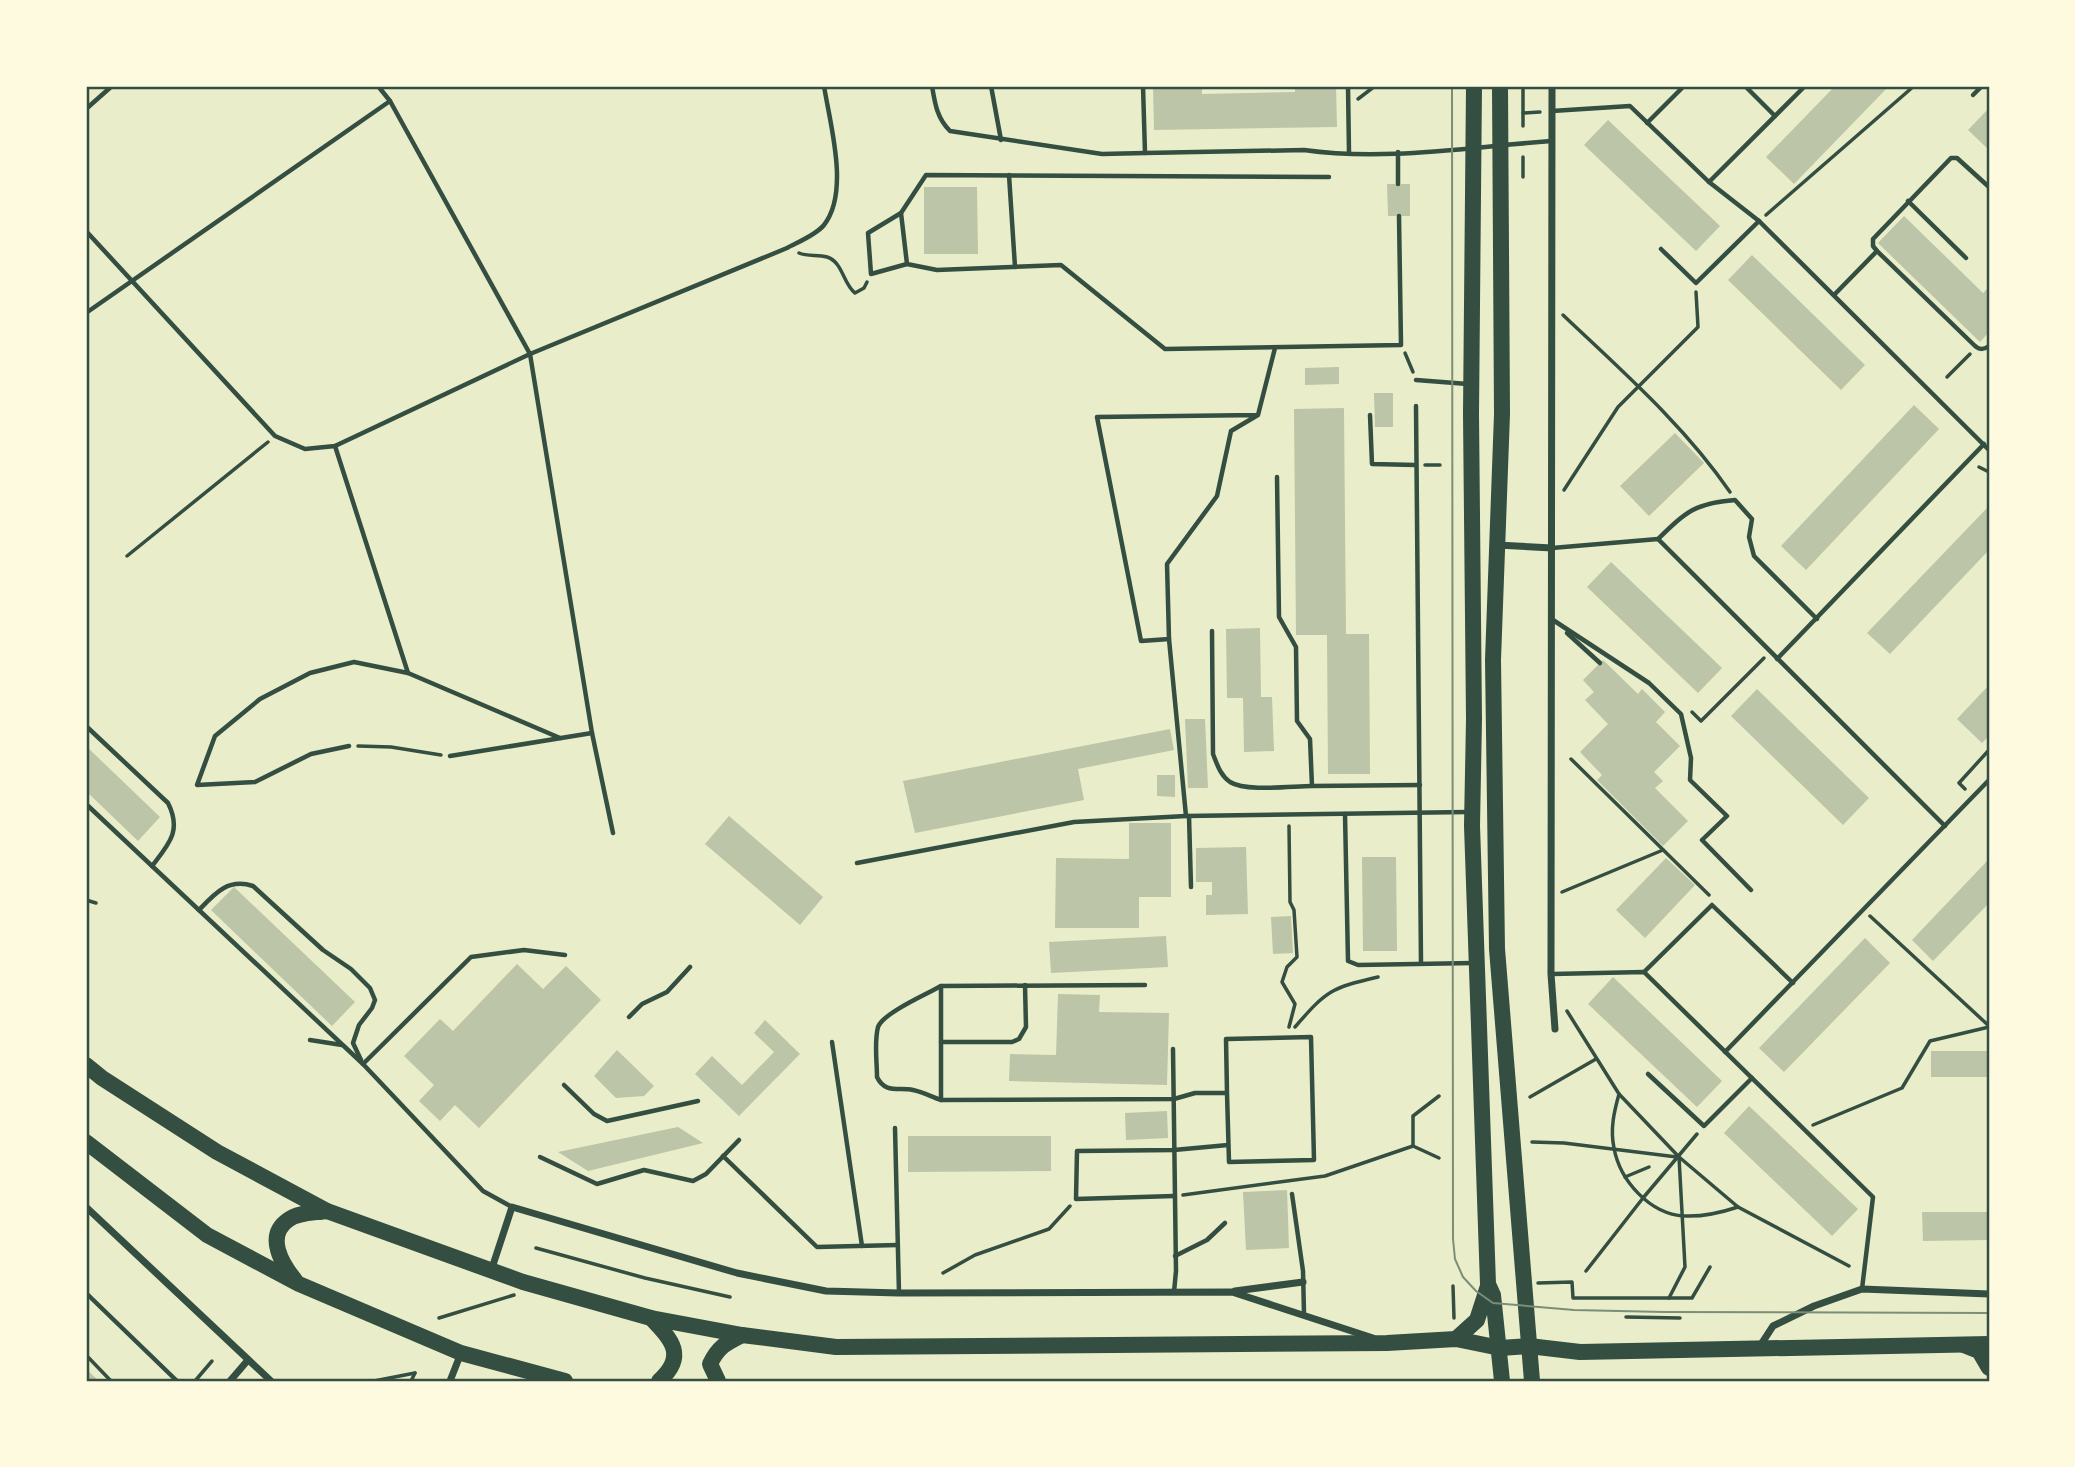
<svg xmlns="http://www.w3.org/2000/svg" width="2075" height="1467" font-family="'DejaVu Sans',sans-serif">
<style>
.building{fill:#bcc5a7}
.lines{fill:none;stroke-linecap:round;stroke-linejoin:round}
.path{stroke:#344e41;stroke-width:3.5}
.service{stroke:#344e41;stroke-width:4.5}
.minor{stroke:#344e41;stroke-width:7}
.primary{stroke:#344e41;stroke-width:16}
.tram{stroke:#7c8e77;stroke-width:2}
.neatline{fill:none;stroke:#344e41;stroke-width:2.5}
</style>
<rect width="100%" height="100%" fill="#e9edc9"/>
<!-- building -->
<g class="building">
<polygon points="1153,86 1202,86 1202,94 1295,92 1295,86 1336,86 1337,127 1154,130"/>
<polygon points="1835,86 1889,86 1794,184 1766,157"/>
<polygon points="1989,108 1989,150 1968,130"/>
<polygon points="1608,120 1720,226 1696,251 1584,145"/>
<polygon points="1387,184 1410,184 1410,216 1388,216"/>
<polygon points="924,187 977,187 978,254 924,254"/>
<polygon points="1904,216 1983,293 1989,287 1989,332 1980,342 1878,243"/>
<polygon points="1752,255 1865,365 1841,390 1728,280"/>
<polygon points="1339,367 1339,384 1305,385 1305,368"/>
<polygon points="1374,393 1393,393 1393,427 1375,427"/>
<polygon points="1914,405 1939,429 1806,570 1781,546"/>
<polygon points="1344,408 1346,634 1369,634 1370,774 1328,774 1327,635 1296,635 1294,409"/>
<polygon points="1675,433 1704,463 1649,516 1620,486"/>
<polygon points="1989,506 1989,550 1890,654 1867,633"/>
<polygon points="1611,562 1722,668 1698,693 1587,587"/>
<polygon points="1260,628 1261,697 1272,697 1274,751 1244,752 1243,698 1227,698 1226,629"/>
<polygon points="1603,660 1638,694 1642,689 1665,712 1656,722 1680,746 1654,772 1663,781 1655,788 1688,821 1663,846 1597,780 1602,775 1580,752 1608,724 1585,700 1594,692 1583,680"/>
<polygon points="1989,685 1989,736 1982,743 1957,719"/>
<polygon points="1757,689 1869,798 1843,825 1731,716"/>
<polygon points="1185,719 1205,719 1208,788 1188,788"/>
<polygon points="1170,729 1174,750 1078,769 1084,800 915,833 903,781"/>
<polygon points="86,746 160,817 138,841 86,791"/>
<polygon points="1157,775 1175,775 1175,797 1157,796"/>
<polygon points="729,816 823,897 800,925 705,844"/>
<polygon points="1129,823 1171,823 1171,897 1139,897 1139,928 1055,928 1056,858 1129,859"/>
<polygon points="1246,847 1248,914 1206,915 1206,895 1212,895 1212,882 1196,882 1196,848"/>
<polygon points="1362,857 1396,857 1397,951 1363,951"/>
<polygon points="1666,858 1695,885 1645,938 1616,910"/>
<polygon points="1989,859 1989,903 1933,961 1912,940"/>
<polygon points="234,887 355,1002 332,1026 211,910"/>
<polygon points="1291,916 1293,953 1273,954 1271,917"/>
<polygon points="1166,936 1168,967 1051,973 1049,942"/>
<polygon points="1865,938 1890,963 1784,1072 1759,1048"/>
<polygon points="517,964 543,989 566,966 601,1000 479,1128 455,1105 440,1121 419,1101 434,1085 404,1056 440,1019 453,1031"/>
<polygon points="1613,977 1722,1081 1697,1107 1588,1004"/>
<polygon points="1058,994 1100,995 1099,1012 1169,1013 1167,1085 1009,1081 1010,1054 1056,1055"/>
<polygon points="765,1020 800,1054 739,1116 695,1074 712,1056 742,1085 774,1052 754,1033"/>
<polygon points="617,1050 654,1086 644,1096 616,1098 594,1076"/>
<rect x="1931" y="1051" width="58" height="26"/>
<polygon points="1749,1106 1858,1209 1832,1236 1724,1133"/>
<polygon points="1167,1111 1168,1138 1126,1140 1125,1113"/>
<polygon points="678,1127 703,1143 588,1171 558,1152"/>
<polygon points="908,1136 1051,1136 1051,1171 908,1172"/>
<polygon points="1287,1190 1289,1248 1246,1250 1243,1192"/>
<polygon points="1922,1212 1989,1212 1989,1240 1923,1241"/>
<polygon points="86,1369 99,1381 86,1381"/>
</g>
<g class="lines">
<!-- path -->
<g class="path">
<polyline points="1523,86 1523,113 1540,112"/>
<polyline points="1358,99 1375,86"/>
<polyline points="1523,113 1523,126"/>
<polyline points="1523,177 1523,157"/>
<polyline points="1766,215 1914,86"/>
<path d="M 799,253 C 808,257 818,254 827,257 C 843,262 843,284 855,293 L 864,288 L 867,282"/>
<path d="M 1563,315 C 1622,371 1684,425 1730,492"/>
<polyline points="1405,353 1413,372"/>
<polyline points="1947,377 1970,354"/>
<polyline points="1425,465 1440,465"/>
<polyline points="1979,467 1989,472"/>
<polyline points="1564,490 1618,407 1698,327 1696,292"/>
<polyline points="127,556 268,442"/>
<polyline points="1692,712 1701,721 1764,658"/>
<polyline points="358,746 391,747 441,755"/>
<polyline points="1571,759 1709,895"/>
<polyline points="1965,789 1959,783 1989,750"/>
<polyline points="1289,826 1290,902 1294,910 1297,957 1287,967 1282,982 1295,1004 1289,1027"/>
<polyline points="1562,892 1663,850"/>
<polyline points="86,900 96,903"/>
<polyline points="1870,916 1989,1026"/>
<polyline points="1567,1011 1619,1094 1679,1157 1738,1207 1849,1266"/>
<path d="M 1295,1027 C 1327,990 1331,988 1378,977"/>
<path d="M 1619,1094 C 1614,1112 1610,1129 1614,1148 C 1620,1181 1650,1214 1684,1216 C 1704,1217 1720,1213 1738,1207"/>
<polyline points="1530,1097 1596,1059"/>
<polyline points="1813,1125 1902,1088 1930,1041 1989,1027"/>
<polyline points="1532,1142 1564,1143 1677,1157"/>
<polyline points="1413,1146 1439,1158"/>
<polyline points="1625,1177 1649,1167"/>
<polyline points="1183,1195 1325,1176 1413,1146 1413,1116 1439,1096"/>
<polyline points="536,1248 645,1278 730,1297"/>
<polyline points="1586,1271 1643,1198 1697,1134"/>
<polyline points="943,1273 975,1255 1049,1229 1070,1206"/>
<polyline points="1538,1283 1572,1282 1573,1298 1692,1298 1710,1267"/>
<polyline points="1453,1286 1454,1318"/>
<polyline points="1669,1298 1685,1267 1679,1157"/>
<polyline points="1626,1317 1680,1318"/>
<polyline points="439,1318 514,1295"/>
<polyline points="86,1355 111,1381"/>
<polyline points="195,1381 212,1361"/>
<polyline points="374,1381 415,1373"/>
<polyline points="411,1381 415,1373"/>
</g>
<!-- service -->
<g class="service">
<polyline points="378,86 390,101 530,354 592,733 613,833"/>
<path d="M 932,86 C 935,104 937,118 950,131 L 1102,154 L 1145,153"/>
<polyline points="991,86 1001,140"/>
<path d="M 1143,86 L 1145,153 L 1304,150 C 1367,159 1433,152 1496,146"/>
<polyline points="1348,86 1349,153"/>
<polyline points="1745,86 1775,116"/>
<polyline points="1973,95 1982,86"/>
<polyline points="86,109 112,86"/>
<polyline points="1552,111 1630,106 1709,182 1759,221 1989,450"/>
<polyline points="1647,123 1684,86"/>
<polyline points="1504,145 1551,141"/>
<polyline points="1398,152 1398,184"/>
<polyline points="1009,175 1015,267"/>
<polyline points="1329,177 926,175 901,213 907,264 937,270 1061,265 1165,349 1401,345 1399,216"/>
<polyline points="1709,182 1805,86"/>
<path d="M 1989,187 L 1957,158 L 1951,158 L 1873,239 L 1873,246 L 1877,251 L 1974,345 C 1979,350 1983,350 1989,346"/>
<polyline points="1908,201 1966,258"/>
<polyline points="901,213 868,233 871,274 907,264"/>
<path d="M 86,231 L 275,436 L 305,449 L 335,446 L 530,354 L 787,248 C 798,242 816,235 824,225 C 850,192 830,124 824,86"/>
<polyline points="1661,249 1696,283 1759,221"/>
<polyline points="1834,295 1877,251"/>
<polyline points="86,313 390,101"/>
<polyline points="1416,380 1468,384"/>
<polyline points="1416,406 1421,963"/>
<polyline points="1258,415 1097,417 1141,641 1169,639 1167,564 1217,496 1231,431 1258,415 1275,348"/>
<polyline points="1370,415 1372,464 1416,465"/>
<polyline points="335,446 408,673"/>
<polyline points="1277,477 1279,617 1296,647 1297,721 1310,739 1312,786 1420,785"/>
<path d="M 1658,539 C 1686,512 1695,503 1735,500 L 1752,519 L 1749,537 L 1754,556 L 1817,619"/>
<polyline points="1552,548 1658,539 1945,826"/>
<polyline points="1553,620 1649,683 1681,714 1691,758 1690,780 1727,816 1702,840 1751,890"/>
<path d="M 1212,631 L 1213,754 C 1217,764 1220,775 1230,782 C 1246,792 1292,786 1312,786"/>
<polyline points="1567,633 1600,663"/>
<polyline points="1169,639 1186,816"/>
<polyline points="1777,659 1984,444"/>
<path d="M 86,726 L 168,803 C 182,831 169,844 152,866"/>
<polyline points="349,746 311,754 255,782 197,785 215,736 260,699 310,673 354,662 408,673 560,738"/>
<polyline points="450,756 592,733"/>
<polyline points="86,804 363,1064"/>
<polyline points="1345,814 1348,961 1358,965 1473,963"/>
<polyline points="1189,816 1191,887"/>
<polyline points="857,863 1074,822 1186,816 1468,812"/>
<path d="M 199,910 C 215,893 228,878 253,886 L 323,950 L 351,969 L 370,988 L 375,1000 L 372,1008 L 359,1025 L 353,1043 L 361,1060"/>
<polyline points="1644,972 1712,905 1793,983"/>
<polyline points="1552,974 1644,972 1873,1197 1862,1289"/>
<polyline points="1145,985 941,986 941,1100 1174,1099 1195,1093 1227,1093 1229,1162 1314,1160 1311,1037 1226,1039 1227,1093"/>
<path d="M 941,986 C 927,994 883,1013 878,1027 C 874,1042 877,1062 877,1077 C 885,1094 899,1087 913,1090 C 923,1092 932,1097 941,1100"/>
<polyline points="629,1017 642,1004 667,992 690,967"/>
<polyline points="310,1040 342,1045"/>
<polyline points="832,1042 862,1246"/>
<polyline points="941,1042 1012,1042 1019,1039 1026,1027 1025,985"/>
<polyline points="1173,1049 1176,1271 1174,1292"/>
<polyline points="1725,1052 1989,780"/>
<polyline points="1648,1074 1704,1126 1752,1078"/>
<polyline points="564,1085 594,1114 607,1121 698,1101"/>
<polyline points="895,1128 899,1293"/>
<polyline points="723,1156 817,1247 898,1245"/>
<polyline points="540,1157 597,1184 644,1170 693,1181 706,1174 739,1140"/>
<polyline points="1292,1194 1303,1271 1304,1314"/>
<polyline points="1174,1196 1076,1199 1077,1151 1174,1150 1228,1145"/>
<polyline points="512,1207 483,1191 363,1064 471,957 524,950 565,955"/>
<polyline points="1175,1256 1207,1240 1225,1223"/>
<polyline points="86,1293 177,1381"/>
</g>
<!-- minor -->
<g class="minor">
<polyline points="1552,86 1551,974 1555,1029"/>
<polyline points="1497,545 1552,548"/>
<polyline points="86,1207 271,1381"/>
<polyline points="491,1271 512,1207 737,1273 826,1291 899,1293 1232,1292 1373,1338"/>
<polyline points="1235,1291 1303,1282"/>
<polyline points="1760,1346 1773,1326 1814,1306 1862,1289 1989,1294"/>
<polyline points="230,1381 248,1360"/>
<polyline points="450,1381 461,1353"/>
</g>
<!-- primary -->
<g class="primary">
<polyline points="1474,86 1471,414 1474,719 1472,826 1488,1284 1493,1295 1502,1381"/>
<polyline points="1500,86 1502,414 1493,660 1497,949 1532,1381"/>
<polyline points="86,1065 102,1078 217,1152 327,1211 523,1282 651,1318 742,1335 836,1347 1387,1343 1456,1339 1500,1348 1529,1346 1580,1352 1989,1344"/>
<polyline points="86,1142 207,1235 299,1284 461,1353 565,1381"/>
<path d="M 295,1280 C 282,1264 265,1236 288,1220 C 298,1212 314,1213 327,1211"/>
<path d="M 651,1318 C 672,1340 687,1356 659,1381"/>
<polyline points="1456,1339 1477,1320 1488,1286"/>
<polyline points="1964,1345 1979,1351 1989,1368"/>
<path d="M 718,1381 L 710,1364 C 718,1347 726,1343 742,1335"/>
</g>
<!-- tram -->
<polyline class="tram" points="1452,86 1453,1239 1455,1259 1463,1277 1476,1291 1493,1303 1574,1310 1664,1312 1989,1313"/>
</g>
<!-- border -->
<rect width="2075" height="1467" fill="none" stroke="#fefae0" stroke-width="175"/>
<rect x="88" y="88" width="1900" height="1292" class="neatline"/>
</svg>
